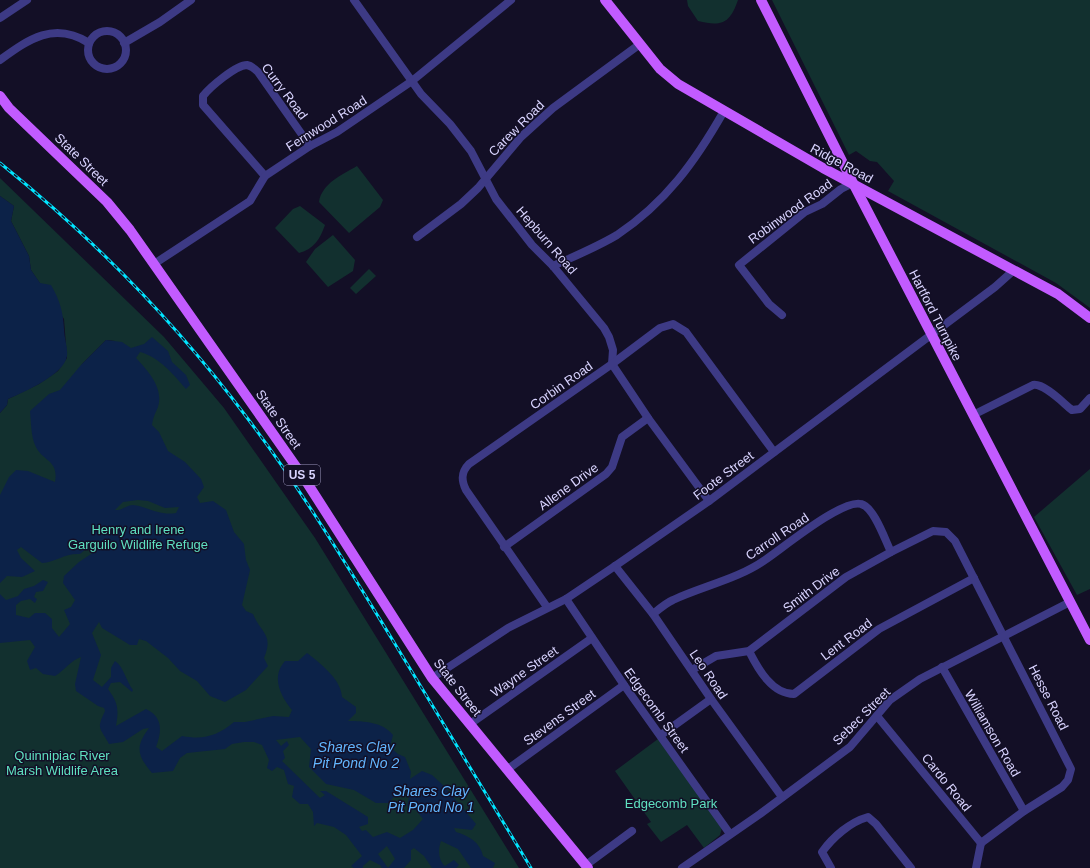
<svg xmlns="http://www.w3.org/2000/svg" width="1090" height="868" font-family="Helvetica,sans-serif">
<style>
.green{fill:#12302f;fill-rule:evenodd}
.water{fill:#0c2248;fill-rule:evenodd}
.lines{fill:none;stroke-linecap:round;stroke-linejoin:round}
.minor{stroke:#3d3a85;stroke-width:8}
.major{stroke:#c25bff;stroke-width:10}
.rail-casing{stroke:#00e5ff;stroke-width:3}
.rail{stroke:#130f26;stroke-width:1.5;stroke-dasharray:4.5;stroke-linecap:butt}
.labels{text-anchor:middle;stroke-width:3;stroke-linejoin:round;paint-order:stroke}
.shield{fill:#130f26;stroke:#9e99be;stroke-width:1}
.shield-label{font-size:12px;font-weight:bold;fill:#d9d4ff}
.street-label{font-size:13px;fill:#d9d4ff;stroke:#130f26}
.park-label{font-size:13px;fill:#5fe0c0;stroke:#130f26}
.water-label{font-size:14px;font-style:italic;fill:#62b6ff;stroke:#130f26}
</style>
<rect width="100%" height="100%" fill="#130f26"/>
<!-- green -->
<g class="green">
<path d="M 687,0 L 738,0 C 730,23 722,27 698,21 L 688,6 Z"/>
<polygon points="772,0 1090,0 1090,308 1056,283 888,191 894,181 877,162 870,161 856,151 849,155"/>
<path d="M 357,166 L 383,200 L 380,207 L 349,233 L 319,202 C 322,183 342,175 357,166 Z"/>
<path d="M 0,178 L 164,337 L 224,408 L 315,538 L 519,868 L 0,868 L 0,413 L 7,405 L 8,399 L 39,384 L 58,371 L 67,358 L 64,319 L 31,270 L 29,256 L 11,221 L 14,206 L 0,196 ZM 106,340 L 115,341 L 81,365 Z"/>
<path d="M 300,206 L 325,225 C 320,239 314,249 299,253 L 275,228 L 293,209 Z"/>
<polygon points="333,235 355,260 353,271 328,287 306,262 315,249"/>
<polygon points="369,269 376,276 356,294 350,288"/>
<polygon points="1090,469 1090,589 1077,595 1034,517"/>
<polygon points="658,739 722,828 720,835 704,848 687,825 661,842 647,824 651,822 615,771"/>
</g>
<!-- water -->
<g class="water">
<path d="M 0,196 L 14,206 L 11,221 L 29,256 L 31,270 L 40,283 L 51,285 C 60,301 63,311 64,329 C 64,338 68,347 67,356 C 64,375 24,392 8,399 L 7,405 L 0,413 Z"/>
<path d="M 152,337 L 168,351 L 172,362 L 186,375 L 190,385 L 186,389 C 173,374 159,357 140,352 L 136,358 C 148,371 164,388 158,407 C 155,414 153,417 152,425 L 159,432 L 168,451 L 185,462 L 201,479 L 204,487 L 197,497 L 200,503 L 213,501 L 226,510 L 234,532 L 244,544 L 246,560 L 250,570 L 242,605 L 246,611 L 253,614 C 261,634 274,634 264,658 L 268,666 L 246,690 L 225,702 L 210,696 L 197,681 L 180,671 L 168,658 L 146,641 L 139,639 L 137,645 L 130,645 L 102,628 L 99,622 L 92,633 L 101,655 L 93,680 L 102,687 L 111,677 L 111,668 L 115,661 C 124,667 126,681 133,690 L 132,692 L 120,682 L 111,683 L 108,689 C 118,703 119,709 116,726 L 146,709 C 163,717 162,731 156,747 L 162,751 L 182,736 C 204,740 217,736 234,722 L 245,722 L 273,716 L 289,717 L 292,710 C 280,695 271,677 285,661 L 298,661 L 307,653 C 321,664 341,679 342,697 L 356,707 L 356,713 L 348,721 C 364,721 383,722 393,735 L 390,747 L 398,754 L 405,757 L 411,772 L 410,779 L 422,771 L 432,775 L 445,787 L 476,824 L 472,830 L 454,828 L 456,832 C 469,836 480,842 483,856 L 495,863 L 493,868 L 471,868 L 458,849 L 441,841 C 438,849 438,860 445,866 L 454,860 L 459,865 L 456,868 L 432,868 L 424,856 L 414,848 L 411,850 L 411,860 L 404,868 L 382,868 L 380,865 L 370,860 L 363,866 L 363,868 L 354,868 L 351,866 L 362,856 L 346,835 L 334,827 L 317,823 L 314,826 L 313,812 L 308,804 L 300,804 L 292,797 L 294,786 L 288,784 L 284,770 L 277,767 L 272,771 L 267,768 L 269,760 L 262,745 L 254,742 L 244,742 L 232,744 L 225,749 L 187,753 L 180,758 L 173,771 L 152,773 C 137,755 135,747 149,728 L 143,729 L 123,742 L 109,744 C 100,727 96,730 105,711 L 104,708 L 98,706 L 76,691 L 75,684 L 81,657 C 70,661 65,670 55,676 L 43,674 L 36,668 L 30,670 L 27,661 L 35,647 L 30,640 L 0,643 L 0,594 L 6,600 L 18,596 L 24,589 L 34,586 L 43,580 L 48,582 L 43,591 L 36,592 L 34,597 L 37,599 L 35,603 L 30,599 L 21,601 L 16,605 L 16,615 L 29,618 L 35,613 L 45,613 L 52,619 L 52,628 L 59,637 L 70,624 L 64,610 L 71,607 L 75,600 L 63,583 L 64,576 L 79,562 L 94,552 L 97,547 L 93,543 L 80,554 C 65,553 56,562 42,563 L 21,547 L 17,550 L 21,558 L 35,571 L 22,577 L 7,576 L 0,583 L 0,495 L 9,477 L 16,470 L 28,471 L 55,482 C 59,459 42,462 35,445 C 31,436 31,421 30,411 L 49,394 L 60,390 L 81,365 L 106,340 L 122,342 L 131,348 L 144,344 ZM 138,500 L 148,501 L 165,508 L 179,507 L 176,513 C 160,516 148,507 133,505 C 126,505 122,511 115,510 L 123,502 ZM 300,737 L 311,749 L 309,767 L 326,784 L 354,790 L 376,803 L 388,803 L 404,787 L 409,797 L 407,806 L 416,810 L 423,819 L 413,830 L 400,838 L 387,832 L 373,837 L 366,830 L 362,831 L 359,827 L 368,824 L 368,817 L 326,791 L 320,791 L 325,795 L 320,798 L 282,761 L 285,758 L 283,751 L 289,745 L 287,741 L 281,746 L 276,740 ZM 387,846 L 395,859 L 388,868 L 378,854 Z"/>
</g>
<g class="lines">
<!-- minor -->
<g class="minor">
<polyline points="354,0 421,94 450,124 471,151 496,199 532,245 553,266 604,328 609,337 613,350 612,364 648,418 709,501"/>
<polyline points="0,18 27,0"/>
<circle cx="107" cy="50" r="19"/>
<polyline points="124,43 160,22 191,0"/>
<path d="M 0,60 C 29,39 54,21 89,43"/>
<path d="M 265,176 L 203,105 L 203,96 C 210,87 236,65 247,65 C 252,66 255,69 258,72 L 310,146"/>
<polyline points="417,237 461,204 478,188 521,137 553,108 640,44"/>
<polyline points="154,264 250,201 265,176 310,146 337,132 412,81 511,0"/>
<path d="M 553,266 C 575,256 597,247 617,235 C 666,202 695,162 724,111"/>
<polyline points="782,315 769,304 739,265 805,212 822,204 841,189 853,183"/>
<path d="M 973,415 L 1033,385 C 1044,383 1063,403 1072,410 L 1080,409 L 1090,398"/>
<polyline points="504,547 606,474 612,467 622,437 648,418"/>
<polyline points="615,566 653,614 711,699 782,797"/>
<polyline points="566,599 624,685 730,834"/>
<path d="M 547,607 L 466,490 C 461,480 461,472 469,464 L 612,364 L 660,328 L 673,324 L 686,332 L 774,452"/>
<path d="M 653,614 C 659,609 666,603 673,600 C 703,586 738,579 765,560 C 783,548 842,499 861,504 C 874,507 885,540 891,552"/>
<path d="M 749,651 C 758,669 772,694 794,694 L 879,629 L 974,578"/>
<polyline points="942,667 1024,811"/>
<polyline points="692,670 716,656 749,651 846,577 891,552 933,531 946,532 955,541 1071,769 1068,780 1062,787 1024,811 981,843"/>
<polyline points="432,678 508,628 566,599 615,566 709,501 995,287 1014,270"/>
<polyline points="877,716 981,843"/>
<polyline points="470,724 592,638"/>
<polyline points="661,735 711,699"/>
<polyline points="508,769 624,685"/>
<polyline points="586,865 632,831"/>
<polyline points="682,868 760,814 850,747 890,700 920,679 1070,602"/>
<path d="M 831,868 L 822,852 C 833,837 850,822 868,817 L 876,824 L 911,868"/>
<polyline points="976,868 981,843"/>
</g>
<!-- major -->
<g class="major">
<polyline points="605,0 660,69 678,84 823,168 1058,294 1090,318"/>
<polyline points="761,0 853,183 1090,640"/>
<polyline points="0,96 9,108 107,202 130,230 304,478 432,678 588,868"/>
</g>
<defs>
<path id="rail" d="M 0,163 C 93,238 177,324 248,419 C 301,489 346,564 392,639 C 438,715 485,792 531,868"/>
</defs>
<!-- rail casing -->
<use href="#rail" class="rail-casing"/>
<!-- rail -->
<use href="#rail" class="rail"/>
</g>
<g class="labels">
<!-- shield labels -->
<rect class="shield" x="284" y="465" width="36" height="20" rx="3"/>
<g class="shield-label">
<text x="302" y="479">US 5</text>
</g>
<!-- street labels -->
<g class="street-label">
<text transform="translate(285 91) rotate(53)" y="5">Curry Road</text>
<text transform="translate(326 123) rotate(-32)" y="5">Fernwood Road</text>
<text transform="translate(516 128) rotate(-45)" y="5">Carew Road</text>
<text transform="translate(82 159) rotate(44)" y="5">State Street</text>
<text transform="translate(842 163) rotate(28)" y="5">Ridge Road</text>
<text transform="translate(790 211) rotate(-36)" y="5">Robinwood Road</text>
<text transform="translate(547 240) rotate(49)" y="5">Hepburn Road</text>
<text transform="translate(936 315) rotate(63)" y="5">Hartford Turnpike</text>
<text transform="translate(561 385) rotate(-35)" y="5">Corbin Road</text>
<text transform="translate(279 419) rotate(55)" y="5">State Street</text>
<text transform="translate(723 475) rotate(-37)" y="5">Foote Street</text>
<text transform="translate(568 486) rotate(-36)" y="5">Allene Drive</text>
<text transform="translate(777 536) rotate(-34)" y="5">Carroll Road</text>
<text transform="translate(811 589) rotate(-37)" y="5">Smith Drive</text>
<text transform="translate(846 639) rotate(-37)" y="5">Lent Road</text>
<text transform="translate(524 671) rotate(-35)" y="5">Wayne Street</text>
<text transform="translate(709 674) rotate(56)" y="5">Leo Road</text>
<text transform="translate(458 687) rotate(52)" y="5">State Street</text>
<text transform="translate(1049 697) rotate(63)" y="5">Hesse Road</text>
<text transform="translate(657 710) rotate(54)" y="5">Edgecomb Street</text>
<text transform="translate(861 716) rotate(-45)" y="5">Sebec Street</text>
<text transform="translate(559 717) rotate(-36)" y="5">Stevens Street</text>
<text transform="translate(993 733) rotate(60)" y="5">Williamson Road</text>
<text transform="translate(947 782) rotate(51)" y="5">Cardo Road</text>
</g>
<!-- park labels -->
<g class="park-label">
<text x="138" y="534">Henry and Irene<tspan x="138" dy="15">Garguilo Wildlife Refuge</tspan></text>
<text x="62" y="760">Quinnipiac River<tspan x="62" dy="15">Marsh Wildlife Area</tspan></text>
<text x="671" y="808">Edgecomb Park</text>
</g>
<!-- water labels -->
<g class="water-label">
<text x="356" y="752">Shares Clay<tspan x="356" dy="16">Pit Pond No 2</tspan></text>
<text x="431" y="796">Shares Clay<tspan x="431" dy="16">Pit Pond No 1</tspan></text>
</g>
</g>
</svg>
